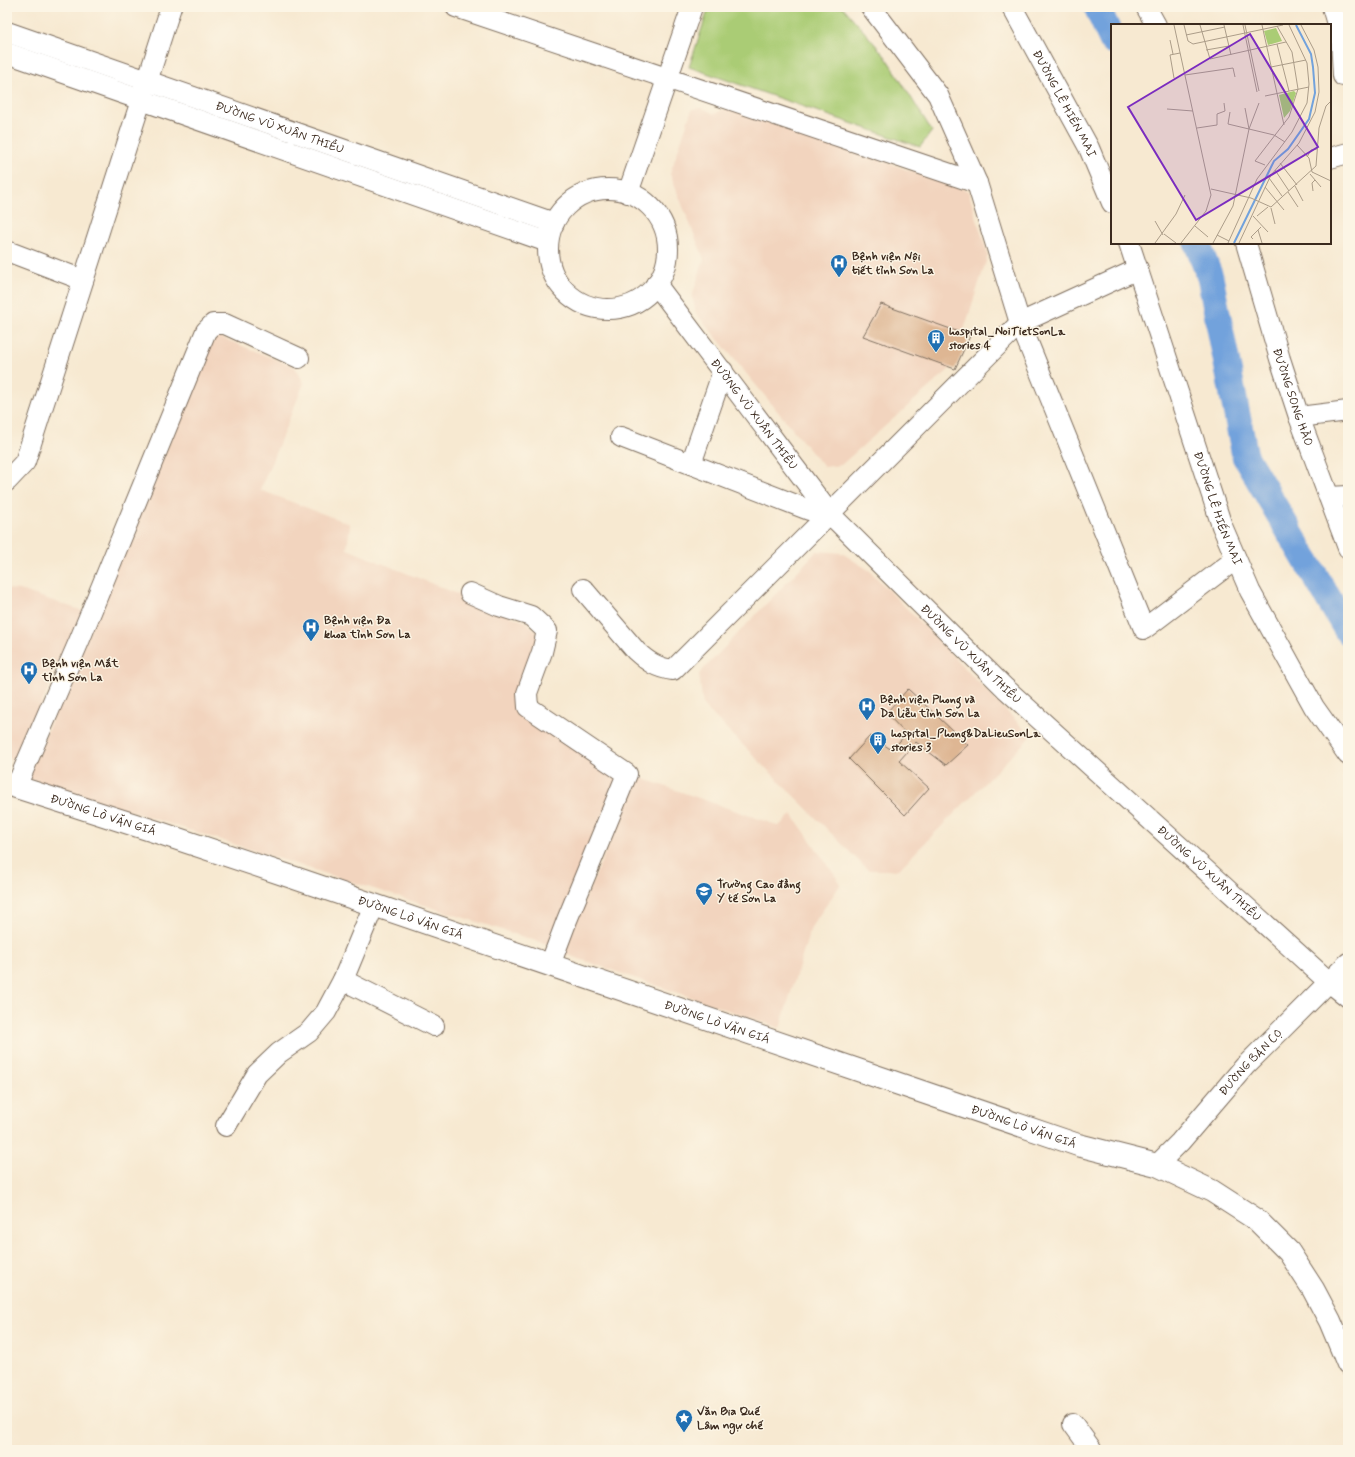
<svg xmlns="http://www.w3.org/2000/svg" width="1355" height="1457" font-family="Mynerve,sans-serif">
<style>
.built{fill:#f2d4be}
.green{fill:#aacc75;stroke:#727b4a}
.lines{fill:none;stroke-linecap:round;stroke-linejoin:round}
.river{stroke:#72a2dc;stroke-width:27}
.building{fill:#deb693}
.minor-casing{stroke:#7d6d5d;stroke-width:22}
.highway-casing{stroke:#7d6d5d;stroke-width:24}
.minor{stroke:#fff;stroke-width:20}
.highway{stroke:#fff;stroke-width:22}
.labels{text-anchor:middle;stroke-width:3;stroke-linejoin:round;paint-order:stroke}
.street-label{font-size:12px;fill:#3b2a1e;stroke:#fcf5e5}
.poi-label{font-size:12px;font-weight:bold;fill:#3b2a1e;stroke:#fcf5e5;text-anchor:start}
.inset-river{fill:none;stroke:#72a2dc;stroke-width:2}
.inset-road{fill:none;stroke:#ac9d89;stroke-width:1}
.view{fill:#7b2cbf;fill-opacity:0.15;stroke:#7b2cbf;stroke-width:2}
.inset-edge{fill:none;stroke:#3b2a1e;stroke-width:2}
</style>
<rect width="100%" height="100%" fill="#fcf5e5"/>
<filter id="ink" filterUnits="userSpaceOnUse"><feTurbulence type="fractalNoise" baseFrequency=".025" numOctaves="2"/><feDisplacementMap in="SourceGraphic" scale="8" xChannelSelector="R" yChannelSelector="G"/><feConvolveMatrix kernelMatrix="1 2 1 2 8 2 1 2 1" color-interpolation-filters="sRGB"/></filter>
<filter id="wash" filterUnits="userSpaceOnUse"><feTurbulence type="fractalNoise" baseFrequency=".012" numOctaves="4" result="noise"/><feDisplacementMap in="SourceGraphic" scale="16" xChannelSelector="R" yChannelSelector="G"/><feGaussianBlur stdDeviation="0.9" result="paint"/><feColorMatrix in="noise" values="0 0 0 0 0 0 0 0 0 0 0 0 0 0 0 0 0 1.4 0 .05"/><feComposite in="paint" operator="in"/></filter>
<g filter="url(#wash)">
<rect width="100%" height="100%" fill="#f7e9d1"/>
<!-- built -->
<g class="built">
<polygon points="728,107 968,191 988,255 952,367 841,465 824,467 696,313 692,297 704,259 670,174 692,109 702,108 715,114"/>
<polygon points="215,335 295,367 304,383 260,490 350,524 347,549 526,622 538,633 537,651 517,706 622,776 552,946 27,778"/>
<polygon points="817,551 842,553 870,571 1031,736 898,870 868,870 703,705 699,674"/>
<polygon points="7,589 20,590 83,611 16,761 7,758"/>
<polygon points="638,777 779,826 792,814 841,884 811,927 780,1028 562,953"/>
</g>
<!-- green -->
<polygon class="green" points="709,7 843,7 885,56 932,131 920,147 689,67"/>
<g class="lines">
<!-- river -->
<g class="river">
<polyline points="1097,7 1112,40"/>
<polyline points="1197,243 1210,277 1245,456 1348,632"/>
</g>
</g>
<g id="blocks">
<!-- building -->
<g class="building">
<polygon points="881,304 970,336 955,369 863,336"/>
<polygon points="908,689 968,745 946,765 916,742 899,761 929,788 905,815 849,759 870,736 892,750 906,734 886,713"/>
</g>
</g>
</g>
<g filter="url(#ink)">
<use href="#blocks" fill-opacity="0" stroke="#7d6d5d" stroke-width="1"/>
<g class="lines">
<defs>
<g id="minor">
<polyline points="456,7 977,183"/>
<polyline points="871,7 938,95 977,183 1020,323 1144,629 1236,559"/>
<path id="s1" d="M 1012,7 L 1089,148 L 1112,203"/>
<polyline points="1146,7 1156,25"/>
<polyline points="1332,7 1341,38 1343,76"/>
<path id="s2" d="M 7,32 L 554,223"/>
<polyline points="7,53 548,242"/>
<polyline points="1330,158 1348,153"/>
<circle cx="608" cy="249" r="60"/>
<polyline points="628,193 692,7"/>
<path id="s3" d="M 1129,243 L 1222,526 L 1250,591 L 1314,707 L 1348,755"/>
<path id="s4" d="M 1246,243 L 1280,359 L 1299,417 L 1348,548"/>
<polyline points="7,251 83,280"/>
<path id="s5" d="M 656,284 L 830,514 L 1005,688 L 1329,982 L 1348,997"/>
<polyline points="1299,417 1348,411"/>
<polyline points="621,437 809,510 830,514"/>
<polyline points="691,464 723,371"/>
<polyline points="7,481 25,462 171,7"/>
<polyline points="1329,497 1348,496"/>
<path d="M 583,589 L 636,651 C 648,662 657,668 673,670 L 1020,323 L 1138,269"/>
<polyline points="470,593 499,606 531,616 547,631 542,652 527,693 528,707 627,774 567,920 550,965"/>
<polyline points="16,787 80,639 206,331 213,324 225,324 299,358"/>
<polyline points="343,980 434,1026"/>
<polyline points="226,1126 257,1074 279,1053 309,1032 326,1012 343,980 374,905"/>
<path id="s6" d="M 1157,1165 L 1180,1142 L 1245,1066 L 1348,963"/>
<polyline points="1073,1424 1092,1450"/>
</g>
<g id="highway">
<path id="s7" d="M 7,784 L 157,832 L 286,875 L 1078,1145 L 1157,1165 L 1212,1191 L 1257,1220 L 1289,1252 L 1313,1289 L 1330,1321 L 1348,1364"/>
</g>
</defs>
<!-- minor casing -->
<use href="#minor" class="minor-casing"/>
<!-- highway casing -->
<use href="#highway" class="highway-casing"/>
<!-- minor -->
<use href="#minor" class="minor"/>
<!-- highway -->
<use href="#highway" class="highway"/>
</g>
</g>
<!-- icons -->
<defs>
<symbol id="hospital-pin" viewBox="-11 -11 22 30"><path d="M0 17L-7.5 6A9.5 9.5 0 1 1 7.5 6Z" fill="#1f6fb2" stroke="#fcf5e5"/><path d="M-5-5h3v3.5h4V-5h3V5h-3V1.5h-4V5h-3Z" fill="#fff"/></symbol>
<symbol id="building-pin" viewBox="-11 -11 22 30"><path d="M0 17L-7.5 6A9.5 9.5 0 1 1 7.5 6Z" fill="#1f6fb2" stroke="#fcf5e5"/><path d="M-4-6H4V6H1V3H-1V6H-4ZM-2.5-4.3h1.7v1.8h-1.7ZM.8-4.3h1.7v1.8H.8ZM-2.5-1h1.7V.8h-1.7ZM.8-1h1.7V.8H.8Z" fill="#fff"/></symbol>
<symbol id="university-pin" viewBox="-11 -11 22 30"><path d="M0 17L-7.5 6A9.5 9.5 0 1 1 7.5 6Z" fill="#1f6fb2" stroke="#fcf5e5"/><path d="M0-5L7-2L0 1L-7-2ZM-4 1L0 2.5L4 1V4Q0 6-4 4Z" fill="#fff"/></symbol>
<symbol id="sight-pin" viewBox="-11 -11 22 30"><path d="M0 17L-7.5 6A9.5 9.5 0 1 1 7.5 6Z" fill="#1f6fb2" stroke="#fcf5e5"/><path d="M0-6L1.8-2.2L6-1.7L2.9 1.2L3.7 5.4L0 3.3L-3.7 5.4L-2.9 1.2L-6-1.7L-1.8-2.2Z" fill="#fff"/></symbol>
</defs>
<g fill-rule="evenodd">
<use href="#hospital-pin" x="829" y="253" width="20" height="27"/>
<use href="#building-pin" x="926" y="328" width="20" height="27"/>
<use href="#hospital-pin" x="301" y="617" width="20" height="27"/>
<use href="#hospital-pin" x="19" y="660" width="20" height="27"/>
<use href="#hospital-pin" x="857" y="696" width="20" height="27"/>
<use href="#building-pin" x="868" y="730" width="20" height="27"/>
<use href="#university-pin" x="694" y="881" width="20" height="27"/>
<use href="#sight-pin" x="674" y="1408" width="20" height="27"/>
</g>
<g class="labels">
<!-- street labels -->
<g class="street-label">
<text dy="4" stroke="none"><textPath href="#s1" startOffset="110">ĐƯỜNG LÊ HIẾN MAI</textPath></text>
<text dy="4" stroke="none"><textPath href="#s2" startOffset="289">ĐƯỜNG VŨ XUÂN THIỀU</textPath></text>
<text dy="4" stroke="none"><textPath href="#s4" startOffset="161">ĐƯỜNG SONG HÀO</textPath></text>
<text dy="4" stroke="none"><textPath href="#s5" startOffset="163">ĐƯỜNG VŨ XUÂN THIỀU</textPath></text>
<text dy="4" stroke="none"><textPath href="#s3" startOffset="280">ĐƯỜNG LÊ HIẾN MAI</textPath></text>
<text dy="4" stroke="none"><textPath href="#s5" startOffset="487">ĐƯỜNG VŨ XUÂN THIỀU</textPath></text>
<text dy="4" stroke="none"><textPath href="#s7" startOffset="101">ĐƯỜNG LÒ VĂN GIÁ</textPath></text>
<text dy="4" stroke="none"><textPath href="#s5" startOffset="811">ĐƯỜNG VŨ XUÂN THIỀU</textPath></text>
<text dy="4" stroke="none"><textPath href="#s7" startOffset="425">ĐƯỜNG LÒ VĂN GIÁ</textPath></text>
<text dy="4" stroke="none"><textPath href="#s7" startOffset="749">ĐƯỜNG LÒ VĂN GIÁ</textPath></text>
<text dy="4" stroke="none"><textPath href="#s6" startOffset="139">ĐƯỜNG BẢN CỌ</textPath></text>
<text dy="4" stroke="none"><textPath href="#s7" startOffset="1073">ĐƯỜNG LÒ VĂN GIÁ</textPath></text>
</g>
<!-- poi labels -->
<g class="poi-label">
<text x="852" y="260">Bệnh viện Nội<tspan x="852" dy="14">tiết tỉnh Sơn La</tspan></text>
<text x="949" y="335">hospital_NoiTietSonLa<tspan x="949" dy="14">stories 4</tspan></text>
<text x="324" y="624">Bệnh viện Đa<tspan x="324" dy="14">khoa tỉnh Sơn La</tspan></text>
<text x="42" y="667">Bệnh viện Mắt<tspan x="42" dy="14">tỉnh Sơn La</tspan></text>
<text x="880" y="703">Bệnh viện Phong và<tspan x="880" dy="14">Da liễu tỉnh Sơn La</tspan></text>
<text x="891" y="737">hospital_Phong&amp;DaLieuSonLa<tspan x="891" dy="14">stories 3</tspan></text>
<text x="717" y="888">Trường Cao đẳng<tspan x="717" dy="14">Y tế Sơn La</tspan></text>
<text x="697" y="1415">Văn Bia Quế<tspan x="697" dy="14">Lâm ngự chế</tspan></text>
</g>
</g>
<!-- overview -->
<g transform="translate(1111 24)">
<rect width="220" height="220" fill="#f7e9d1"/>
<path d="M 165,4 L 171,17 L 157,21 L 153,7 ZM 183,67 L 185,69 L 179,87 L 173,94 L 168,71 Z" fill="#aacc75"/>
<path class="inset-river" d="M 123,219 L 163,137 L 177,125 L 198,95 L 204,69 L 202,43 L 200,30 L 185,1"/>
<path class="inset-road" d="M 63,1 L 100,171 L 95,187 L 70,219M 73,1 L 77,17 L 82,20 L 172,1M 89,1 L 99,35 L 175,18M 113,1 L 120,31M 132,1 L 146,68M 134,1 L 148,67M 151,1 L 173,101M 75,11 L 114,3M 59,16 L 62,30M 166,20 L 178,67M 95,26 L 118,22M 160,43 L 195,36M 74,51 L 122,44 L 124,53M 63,54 L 59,31 L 69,29M 154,72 L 198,63M 134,84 L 138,105M 56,85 L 82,87M 119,88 L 117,100 L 163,111 L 174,118M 86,104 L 106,101 L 106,90 L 114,87 L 113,79M 186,121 L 198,134 L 201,148 L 220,157M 196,133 L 200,126 L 206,125M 169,139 L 186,161M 154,141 L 144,137 L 178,93 L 187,65 L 181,28 L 166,2M 164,146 L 178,167M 199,150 L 210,163M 158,154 L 171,172M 184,162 L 192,177M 154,163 L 173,186M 100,165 L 140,174 L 160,183 L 205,142 L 208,104 L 215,82 L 220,77M 202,167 L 201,159 L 204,156M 177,168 L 187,183M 160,184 L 164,200M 142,192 L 157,208M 146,192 L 157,183M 44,197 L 52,211M 84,202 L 97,213M 150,203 L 147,206 L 151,219M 53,210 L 65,219M 106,211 L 118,217M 142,215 L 140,213 L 147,206M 44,219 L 65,190 L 74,171M 102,219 L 122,182 L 138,105 L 148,79M 117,219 L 146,155 L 181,108 L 196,79 L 198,60 L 196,39 L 178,1M 128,219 L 160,151 L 188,119 L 204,88 L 208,68 L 207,43 L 203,26 L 190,1"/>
<path class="view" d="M 139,10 L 207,123 L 85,196 L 17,83 Z"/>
<rect width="220" height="220" class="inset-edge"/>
</g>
<!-- margin -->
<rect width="1355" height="1457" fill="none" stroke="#fcf5e5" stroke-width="24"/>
</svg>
